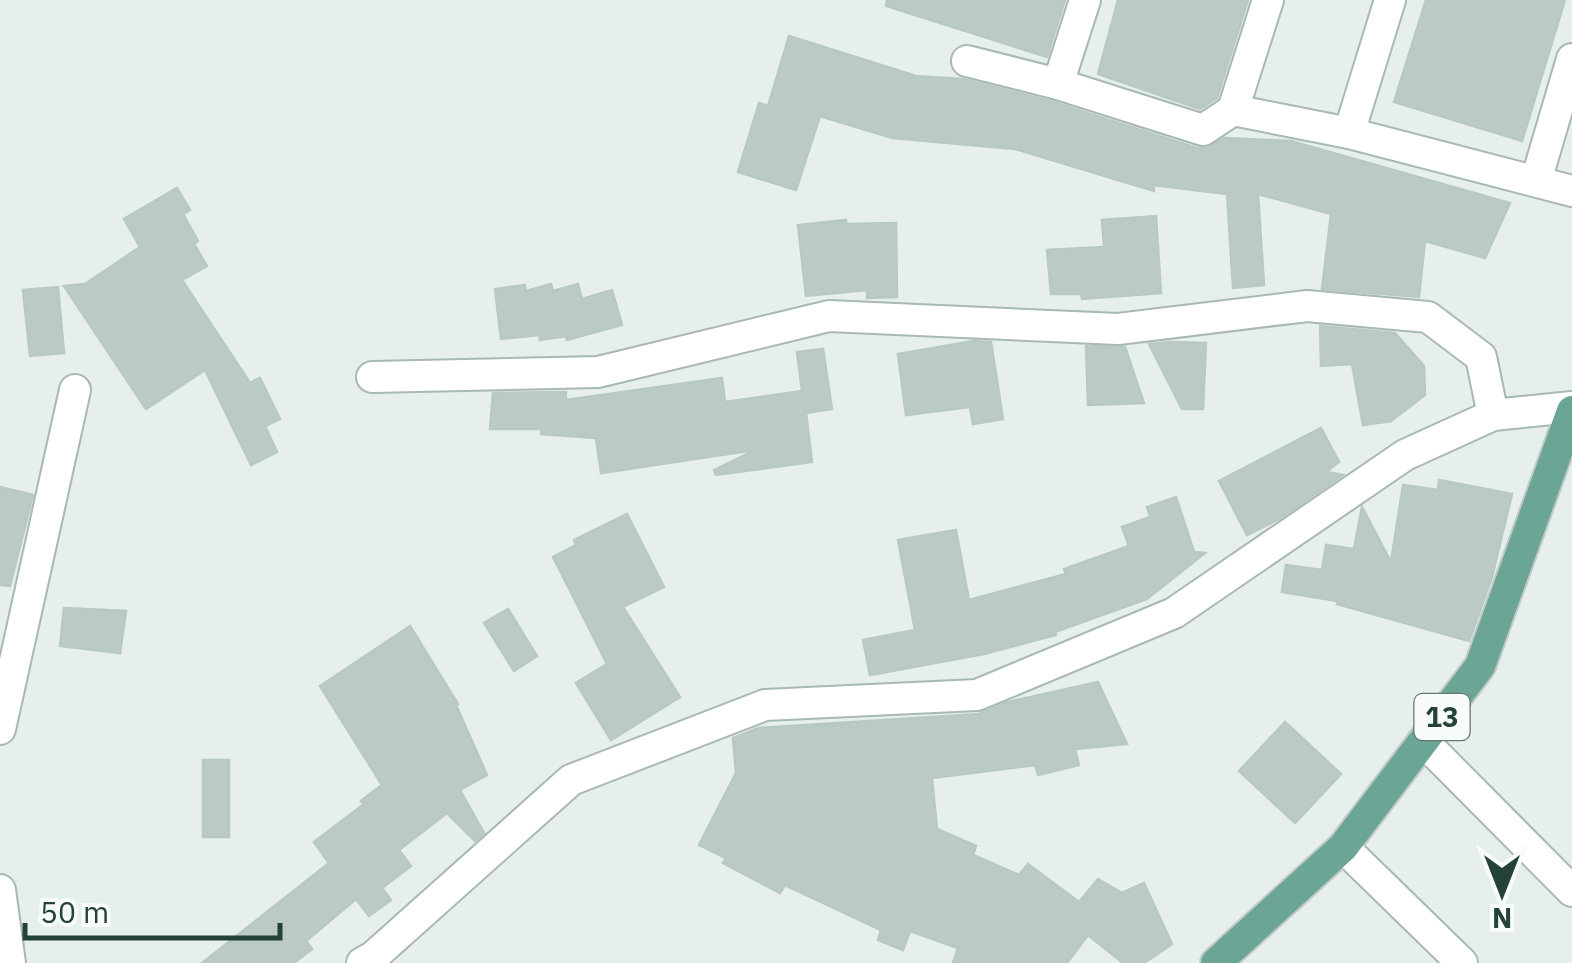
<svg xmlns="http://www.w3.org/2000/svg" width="1572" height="963" font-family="'IBM Plex Sans',sans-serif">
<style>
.building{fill:#bbcac4;stroke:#b8c9c2;stroke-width:2.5}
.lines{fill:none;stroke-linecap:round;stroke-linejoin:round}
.street-casing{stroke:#a8b8b2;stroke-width:34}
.primary-casing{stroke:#c2cac8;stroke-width:34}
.street{stroke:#fff;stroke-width:30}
.primary{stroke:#6aa596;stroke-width:30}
.labels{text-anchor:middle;stroke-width:9;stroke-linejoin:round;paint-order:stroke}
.shield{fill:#f7fbf9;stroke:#637a73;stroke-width:2.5}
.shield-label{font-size:28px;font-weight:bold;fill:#24423a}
</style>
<rect width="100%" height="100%" fill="#e6efeb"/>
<!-- building -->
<g class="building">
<polygon points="887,0 1065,0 1047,57 886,6"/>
<polygon points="1118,0 1248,0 1217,98 1200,109 1098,74"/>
<polygon points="1426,0 1565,0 1522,141 1394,102"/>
<polygon points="789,36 916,76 963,79 1053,102 1197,148 1206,148 1225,138 1291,141 1510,203 1485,258 1425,241 1419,297 1322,289 1331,214 1258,194 1264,285 1233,288 1227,194 1153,185 1154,191 1015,149 892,138 820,116 796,190 738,172 759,103 768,106"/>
<polygon points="177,188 190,210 183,214 198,241 194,244 207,266 182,280 250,383 260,378 280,419 265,426 277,452 251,465 205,370 146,409 64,286 85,284 140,247 124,219"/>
<polygon points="1156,216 1161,293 1082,299 1081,294 1051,294 1047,250 1104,247 1102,220"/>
<polygon points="846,220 846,224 896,223 897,297 867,298 867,290 806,296 798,225"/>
<polygon points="551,284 553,291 578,284 582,299 612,290 622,325 567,340 566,336 540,340 539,335 501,339 495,289 525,285 526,291"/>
<polygon points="58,287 64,353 30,356 23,290"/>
<polygon points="1320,326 1395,333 1424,366 1425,395 1391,421 1363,425 1352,364 1321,366"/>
<polygon points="973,341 991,342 1003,419 973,424 970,407 906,415 898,354"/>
<polygon points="1169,342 1206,343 1203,409 1182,409 1149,344"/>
<polygon points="1086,346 1125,347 1144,403 1088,405"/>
<polygon points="823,349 832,409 806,413 812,462 716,475 714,470 755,450 601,473 596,438 541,434 542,429 490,429 493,393 566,392 566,400 722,378 725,402 802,391 797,352"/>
<polygon points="1321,428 1339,462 1326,472 1343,475 1279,519 1247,535 1219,481"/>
<polygon points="1439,480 1512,494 1492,577 1469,641 1337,604 1337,601 1282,592 1286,565 1322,570 1326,545 1354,549 1362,507 1391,562 1403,485 1438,490"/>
<polygon points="0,487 33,495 10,586 0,585"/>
<polygon points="1176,497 1194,552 1205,553 1147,599 1055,632 1056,635 984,654 870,675 863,640 915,630 898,540 956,530 969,600 1066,574 1064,569 1129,546 1122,527 1150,517 1147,507"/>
<polygon points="627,514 664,587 623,607 680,697 611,740 576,683 607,664 553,557 576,545 574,540"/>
<polygon points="64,608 126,611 120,653 60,646"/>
<polygon points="508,609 537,656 514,671 484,623"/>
<polygon points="410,626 458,704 456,705 487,775 460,790 484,833 475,841 447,813 399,850 411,866 382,888 391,900 369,916 356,899 306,941 312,949 294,963 202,963 329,863 314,842 364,804 361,801 382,785 320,686"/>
<polygon points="1098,682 1127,744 1075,749 1079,765 1038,775 1035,765 932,778 937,829 976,846 973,855 1019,875 1028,864 1079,902 1098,879 1122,893 1144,883 1172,944 1144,963 1123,963 1088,935 1067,963 953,963 958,948 910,931 903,950 878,940 881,930 785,885 780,893 723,863 726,858 699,845 736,773 733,738 758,728 979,714 1008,702"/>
<polygon points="1285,722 1341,774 1295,823 1239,771"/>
<rect x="203" y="760" width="26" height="77"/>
</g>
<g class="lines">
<defs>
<g id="street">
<polyline points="967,61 1058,84 1203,130 1233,110 1349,133 1572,191"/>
<polyline points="1058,84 1085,0"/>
<polyline points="1233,110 1268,0"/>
<polyline points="1349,133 1390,0"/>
<polyline points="1536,181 1572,59"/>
<polyline points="372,377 598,372 829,316 1118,329 1307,306 1428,317 1481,357 1493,415"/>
<polyline points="0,729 75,390"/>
<polyline points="1423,741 1572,891"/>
<polyline points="1343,847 1462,963"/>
<polyline points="0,890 10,963"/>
<polyline points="362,963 373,957 571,780 765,705 977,695 1174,613 1405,455 1493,415 1572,407"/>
</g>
<polyline id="primary" points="1216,963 1343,847 1480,666 1572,411"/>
</defs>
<!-- street casing -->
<use href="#street" class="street-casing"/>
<!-- primary casing -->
<use href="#primary" class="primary-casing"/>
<!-- street -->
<use href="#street" class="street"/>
<!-- primary -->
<use href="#primary" class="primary"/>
</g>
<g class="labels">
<!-- shield labels -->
<rect class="shield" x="1414.5" y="694" width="55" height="46" rx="8"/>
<g class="shield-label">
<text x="1442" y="727">13</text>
</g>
</g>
<!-- north arrow -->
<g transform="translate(1502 893) rotate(180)" stroke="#f7fbf9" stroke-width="8" paint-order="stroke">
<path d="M0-8L18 38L0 25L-18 38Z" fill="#24423a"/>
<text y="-15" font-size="28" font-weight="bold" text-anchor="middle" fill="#24423a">N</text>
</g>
<!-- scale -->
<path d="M25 923v15h255v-15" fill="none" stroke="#24423a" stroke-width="5"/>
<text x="40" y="923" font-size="30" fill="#24423a" stroke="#f7fbf9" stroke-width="8" paint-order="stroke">50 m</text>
</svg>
